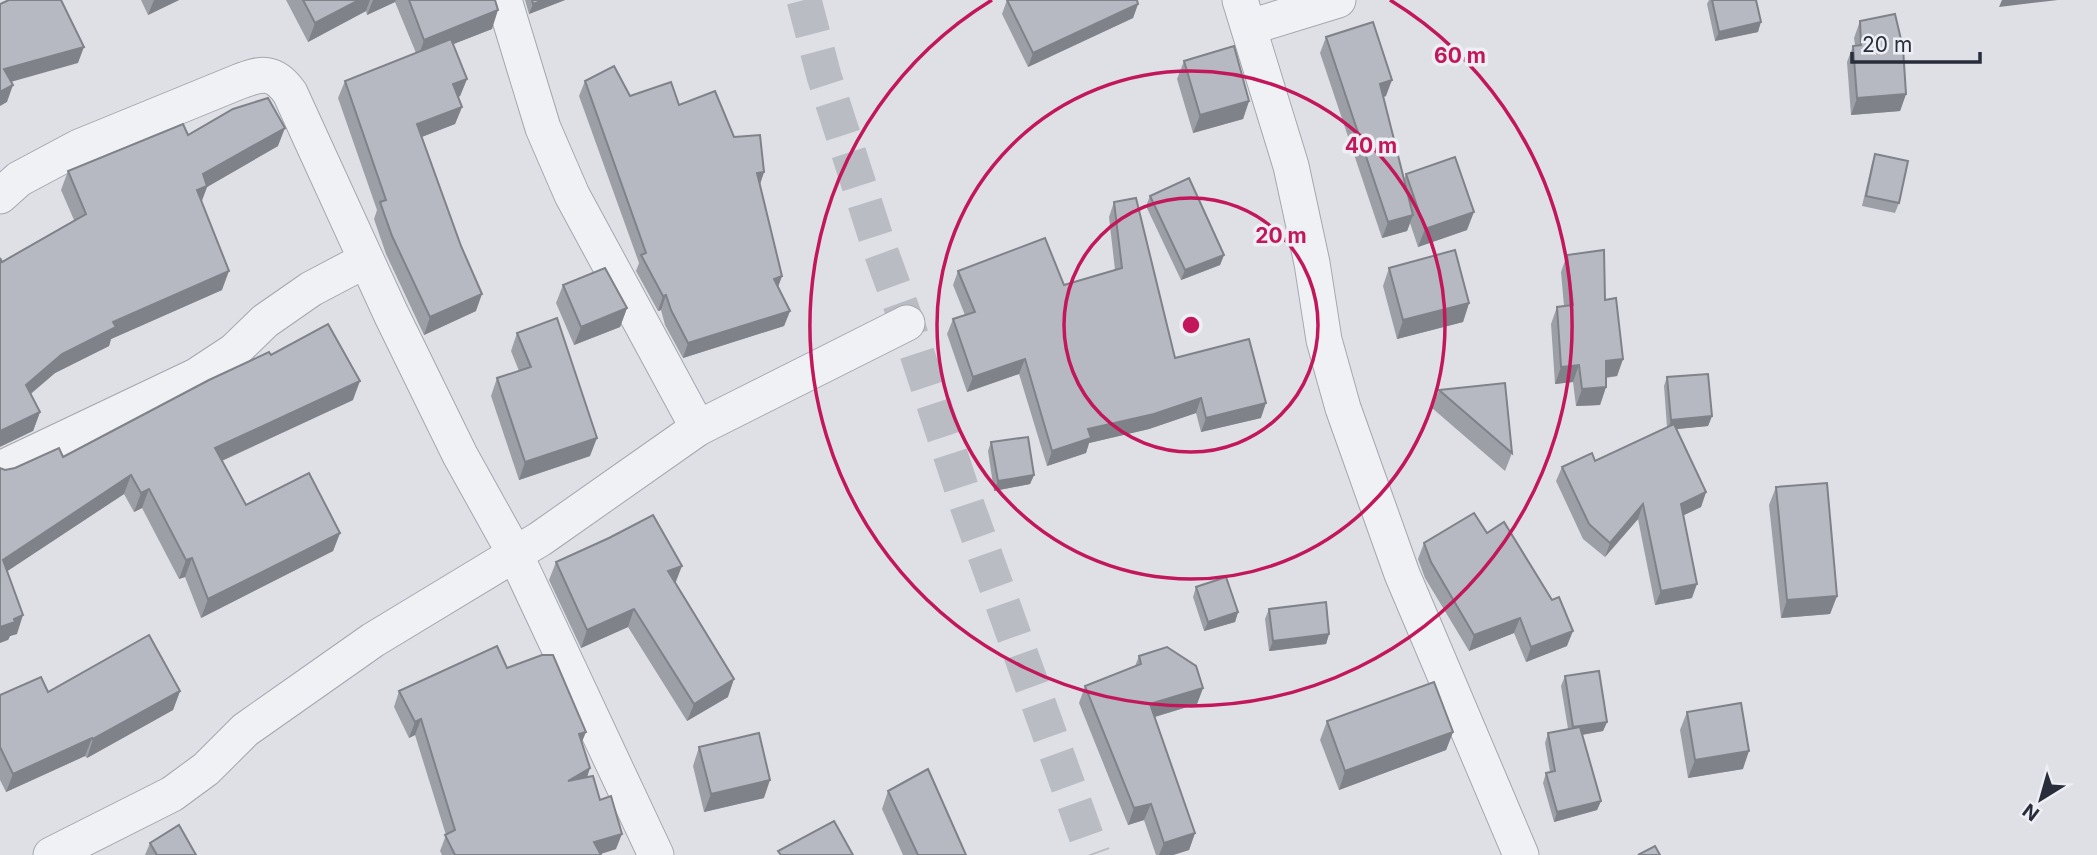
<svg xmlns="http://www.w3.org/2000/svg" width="2097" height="855" font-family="Inter,sans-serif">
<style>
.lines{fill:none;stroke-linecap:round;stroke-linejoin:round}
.street-tunnel{stroke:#babcc4;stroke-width:35;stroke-dasharray:35 18;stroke-linecap:butt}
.street-casing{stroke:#a4a7af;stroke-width:37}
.street{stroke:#f0f1f5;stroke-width:35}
.wall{fill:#9d9fa7}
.shaded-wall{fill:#7f8288}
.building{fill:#b6b9c2;stroke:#7f8288;stroke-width:2}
.ring{fill:none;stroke:#c2185b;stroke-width:3.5}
.centre{fill:#c2185b;stroke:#edeff4;stroke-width:3.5}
.ring-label{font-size:21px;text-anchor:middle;font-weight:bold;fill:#c2185b;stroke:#edeff4;stroke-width:7;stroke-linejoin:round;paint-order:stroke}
</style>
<rect width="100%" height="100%" fill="#dee0e6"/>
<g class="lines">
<!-- street-tunnel -->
<polyline class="street-tunnel" points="804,0 824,76 878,244 907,323 967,505 1093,855"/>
<defs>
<g id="street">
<polyline points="504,0 543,128 572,195 698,428"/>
<polyline points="1240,0 1291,166 1312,263 1324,340 1343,408 1402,574 1521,855"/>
<polyline points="1250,27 1338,0"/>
<path d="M 0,196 L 19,179 L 79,147 L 238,82 C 261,73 274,70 290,93 L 391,314 L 460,455 L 515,554 L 373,640 L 245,730 L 206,769 L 172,794 L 51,855"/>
<polyline points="0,469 196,376 234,351 265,321 311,289 366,260"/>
<polyline points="656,855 515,554 540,539 698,428 907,323"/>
</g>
</defs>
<!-- street casing -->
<use href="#street" class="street-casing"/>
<!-- street -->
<use href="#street" class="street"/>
</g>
<!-- wall -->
<g class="wall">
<polygon points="141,0 179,0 148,15"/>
<polygon points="286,0 495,0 492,29 453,44 467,79 460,96 458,97 462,107 455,124 422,137 476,311 424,335 386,254 374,219 377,210 338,98 345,81 416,53 395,2 367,15 366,11 308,42"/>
<polygon points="525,0 565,0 529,14"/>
<polygon points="1007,0 1138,4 1133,18 1028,67 1002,14"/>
<polygon points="1709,0 1756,0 1758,32 1715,41 1707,4"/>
<polygon points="1860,21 1906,94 1900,111 1851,115 1847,62 1853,46 1855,45 1854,38"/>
<polygon points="1326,37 1386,96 1383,97 1404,180 1406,174 1467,230 1418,247 1410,223 1407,231 1382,238 1320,53"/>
<polygon points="1184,61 1249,101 1243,119 1193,133 1177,79"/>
<polygon points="585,81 630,96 679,105 734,137 764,172 760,184 782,276 778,287 790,311 784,326 683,358 665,325 661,310 658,311 636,271 639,263 579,96"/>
<polygon points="188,135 278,146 207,187 202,201 222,290 111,339 109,346 55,373 31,394 40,412 33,431 2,262 74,220 61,190 68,171"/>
<polygon points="1875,154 1899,203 1895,213 1862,206 1872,163"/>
<polygon points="1150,196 1224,255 1220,265 1181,280 1146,206"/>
<polygon points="1114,202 1175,358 1261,418 1201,432 1196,413 1149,429 1089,443 1086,453 1047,466 1019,374 967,392 947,334 953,319 965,315 953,285 958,271 1064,285 1115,270 1109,217"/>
<polygon points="1567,255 1605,300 1623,359 1617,376 1606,378 1606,387 1600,405 1576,406 1573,382 1555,384 1551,324 1557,307 1564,306 1561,272"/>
<polygon points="1389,268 1469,303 1463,322 1397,339 1383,286"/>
<polygon points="563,285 627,308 620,327 574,345 556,303"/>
<polygon points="517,333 590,456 519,480 491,396 497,378 519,371 511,351"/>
<polygon points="271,355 353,400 222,461 246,505 340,533 333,551 201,618 185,577 179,579 142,508 134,512 124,494 7,571 17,634 10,636 8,640 5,470 63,457"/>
<polygon points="1667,377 1712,416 1708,426 1676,429 1706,492 1701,507 1683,515 1692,598 1655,605 1638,519 1605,557 1583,539 1556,481 1562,467 1595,461 1667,427 1664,386"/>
<polygon points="1439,390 1512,453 1505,471 1432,408"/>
<polygon points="991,442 1034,475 1030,484 994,491 988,451"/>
<polygon points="1776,487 1837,596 1830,614 1781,618 1769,505"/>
<polygon points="1487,533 1567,646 1526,662 1514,633 1469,651 1425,578 1418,559 1424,543"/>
<polygon points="556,562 675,584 728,697 687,721 628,627 581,648 549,580"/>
<polygon points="1196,587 1238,612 1235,622 1204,631 1193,597"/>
<polygon points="1269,609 1329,634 1326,644 1269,651 1265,619"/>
<polygon points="1139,656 1203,688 1197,704 1155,717 1195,833 1189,850 1173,855 1156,855 1144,820 1128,825 1079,703 1085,686 1135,666"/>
<polygon points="507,668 582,742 587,777 616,849 601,854 601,855 442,855 440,851 446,835 415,735 409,738 394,707 399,691"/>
<polygon points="1565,676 1607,722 1603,731 1582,735 1601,801 1597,810 1554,822 1543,783 1546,773 1550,772 1545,743 1548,733 1568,729 1561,686"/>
<polygon points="180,691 173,710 87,758 85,756 6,792 0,780 0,695 48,692"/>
<polygon points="1687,712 1743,769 1688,778 1680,730"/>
<polygon points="1327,721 1453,732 1446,750 1339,790 1320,740"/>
<polygon points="699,747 764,798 704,812 693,766"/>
<polygon points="888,791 966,855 903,855 882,809"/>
<polygon points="150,843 196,855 145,855"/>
</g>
<!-- shaded-wall -->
<g class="shaded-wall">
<polygon points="154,0 179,0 148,15"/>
<polygon points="359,0 370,0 366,11 308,42 315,23"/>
<polygon points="373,0 396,0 395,2 367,15"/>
<polygon points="544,0 565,0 529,14 533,4"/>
<polygon points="2002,0 2058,0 1999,7"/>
<polygon points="1138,4 1133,18 1028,67 1033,53"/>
<polygon points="498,10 492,29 418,58 424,40"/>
<polygon points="1761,22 1758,32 1715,41 1719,32"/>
<polygon points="84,47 78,63 0,85 4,69"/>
<polygon points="467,79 460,96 447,102 453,84"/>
<polygon points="1392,80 1386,96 1374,100 1380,84"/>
<polygon points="13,85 7,102 0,106 0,92"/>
<polygon points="1906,94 1900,111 1851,115 1857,98"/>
<polygon points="1249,101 1243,119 1193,133 1200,115"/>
<polygon points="462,107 455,124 411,141 417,124"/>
<polygon points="285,128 278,146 207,187 200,205 191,208 203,174"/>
<polygon points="764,172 759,187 757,173"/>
<polygon points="1474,212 1467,230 1418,247 1425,229"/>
<polygon points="1413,215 1407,231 1382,238 1388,222"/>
<polygon points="1224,255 1220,265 1181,280 1185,270"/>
<polygon points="229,271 222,290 111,339 109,346 55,373 19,403 26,385 62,354 113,322"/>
<polygon points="782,276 776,292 774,279"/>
<polygon points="482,294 476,311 424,335 430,317"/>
<polygon points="666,295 661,310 658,311 663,296"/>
<polygon points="1469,303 1463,322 1397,339 1403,320"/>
<polygon points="627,308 620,327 574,345 581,327"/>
<polygon points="790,311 784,326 683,358 688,343"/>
<polygon points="1025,359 1019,374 967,392 973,377"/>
<polygon points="1623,359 1617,376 1600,378 1606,361"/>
<polygon points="1579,365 1573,382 1555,384 1561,367"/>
<polygon points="360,381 353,400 208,467 215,448"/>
<polygon points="1606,387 1600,405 1576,406 1582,389"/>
<polygon points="1201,398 1196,413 1149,429 1089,443 1086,453 1047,466 1052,451 1088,429"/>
<polygon points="1266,403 1261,418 1201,432 1206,418"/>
<polygon points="40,412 33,431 0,447 0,431"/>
<polygon points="1712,416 1708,426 1668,430 1671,420"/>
<polygon points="597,438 590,456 519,480 525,462"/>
<polygon points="131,475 124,494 0,576 3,560"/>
<polygon points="1034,475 1030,484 994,491 998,481"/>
<polygon points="149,489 142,508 134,512 141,493"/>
<polygon points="1706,492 1701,507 1676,519 1681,504"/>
<polygon points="1643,504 1638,519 1605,557 1610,543"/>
<polygon points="340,533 333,551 201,618 208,599"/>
<polygon points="192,558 185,577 179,579 186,560"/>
<polygon points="682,566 675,584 668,571"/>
<polygon points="1697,584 1692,598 1655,605 1661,591"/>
<polygon points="1837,596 1830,614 1781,618 1787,600"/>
<polygon points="634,609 628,627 581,648 587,630"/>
<polygon points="1238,612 1235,622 1204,631 1208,622"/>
<polygon points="23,615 17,634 10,636 8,640 0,643 0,627 14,619"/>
<polygon points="1520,618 1514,633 1469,651 1474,635"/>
<polygon points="1573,631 1567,646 1526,662 1531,647"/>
<polygon points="1329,634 1326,644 1269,651 1273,641"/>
<polygon points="734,679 728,697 687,721 694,704"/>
<polygon points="1203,688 1197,704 1144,720 1150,704"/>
<polygon points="180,691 173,710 87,758 93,739"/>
<polygon points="421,719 415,735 409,738 415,722"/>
<polygon points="1607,722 1603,731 1569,737 1573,727"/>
<polygon points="586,732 580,747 579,734"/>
<polygon points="1453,732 1446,750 1339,790 1345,771"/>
<polygon points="92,738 85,756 6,792 13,774"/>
<polygon points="1749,751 1743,769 1688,778 1695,760"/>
<polygon points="590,768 585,784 568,781"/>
<polygon points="770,780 764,798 704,812 711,794"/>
<polygon points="1601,801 1597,810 1554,822 1557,812"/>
<polygon points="1151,804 1144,820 1128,825 1134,808"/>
<polygon points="1195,833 1189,850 1173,855 1159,855 1164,843"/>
<polygon points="622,834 616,849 597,855 594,842"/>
</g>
<!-- building -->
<g class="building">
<polygon points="9,0 61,0 84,47 4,69 13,85 0,92 0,4"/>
<polygon points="303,0 359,0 315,23"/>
<polygon points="409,0 495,0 498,10 424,40"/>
<polygon points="532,0 544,0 533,4"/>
<polygon points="1007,0 1137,0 1138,4 1033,53"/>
<polygon points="1712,0 1756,0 1761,22 1719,32"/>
<polygon points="1895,14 1903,48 1906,94 1857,98 1853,46 1861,45 1860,21"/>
<polygon points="1373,22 1392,80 1380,84 1413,215 1388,222 1326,37"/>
<polygon points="451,39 467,79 453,84 462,107 417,124 461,246 482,294 430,317 392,236 380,202 386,200 345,81"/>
<polygon points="1234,46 1249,101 1200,115 1184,61"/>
<polygon points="614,66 630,96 671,82 679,105 715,91 734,137 760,135 764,172 757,173 782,276 774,279 790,311 688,343 671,310 666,295 663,296 641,255 646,253 585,81"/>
<polygon points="268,98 285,128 203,174 207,186 197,190 229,271 113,322 116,327 62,354 26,385 40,412 0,431 0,258 2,262 86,214 68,171 183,124 188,135 233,109"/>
<polygon points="1875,154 1908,161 1899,203 1866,196"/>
<polygon points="1455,157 1474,212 1425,229 1406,174"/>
<polygon points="1189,178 1224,255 1185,270 1150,196"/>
<polygon points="1136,198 1175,358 1249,339 1266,403 1206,418 1201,398 1154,414 1088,429 1091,438 1052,451 1025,359 973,377 953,319 975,312 958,271 1045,238 1064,285 1122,268 1114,202"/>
<polygon points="1455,250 1469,303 1403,320 1389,268"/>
<polygon points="1604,250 1605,300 1616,298 1623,359 1606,361 1606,387 1582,389 1579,365 1561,367 1557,307 1573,305 1567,255"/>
<polygon points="605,268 627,308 581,327 563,285"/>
<polygon points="557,318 597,438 525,462 497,378 531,367 517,333"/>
<polygon points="328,324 360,381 215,448 246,505 309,473 340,533 208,599 192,558 186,560 149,489 141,493 131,475 3,560 23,615 14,619 15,622 0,627 0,468 5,470 15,468 59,448 63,457 209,380 269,352 271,355"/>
<polygon points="1708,374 1712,416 1671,420 1667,377"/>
<polygon points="1505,383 1512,453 1439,390"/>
<polygon points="1674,424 1706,492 1681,504 1697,584 1661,591 1643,504 1610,543 1589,524 1562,467 1592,453 1595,461"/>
<polygon points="1028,437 1034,475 998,481 991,442"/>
<polygon points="1827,483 1837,596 1787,600 1776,487"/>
<polygon points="1474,513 1487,533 1504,522 1552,600 1559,597 1573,631 1531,647 1520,618 1474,635 1431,562 1424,543"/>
<polygon points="653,515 682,566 668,571 734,679 694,704 634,609 587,630 556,562 609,538"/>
<polygon points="1226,577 1238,612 1208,622 1196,587"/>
<polygon points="1326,602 1329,634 1273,641 1269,609"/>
<polygon points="149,635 180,691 93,739 92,738 13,774 0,747 0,695 41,677 48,692"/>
<polygon points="497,646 507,668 542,655 553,655 586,732 579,734 590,768 568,781 593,776 600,800 611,796 622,834 594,842 601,855 455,855 445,835 455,830 421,719 415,722 399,691"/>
<polygon points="1167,647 1196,666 1203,688 1150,704 1195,833 1164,843 1151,804 1134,808 1085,686 1141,664 1139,656"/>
<polygon points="1599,671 1607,722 1573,727 1565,676"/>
<polygon points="1434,682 1453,732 1345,771 1327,721"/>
<polygon points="1741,703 1749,751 1695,760 1687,712"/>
<polygon points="1580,727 1601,801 1557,812 1546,773 1555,771 1548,733"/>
<polygon points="759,733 770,780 711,794 699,747"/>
<polygon points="928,769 966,855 918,855 888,791"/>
<polygon points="834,821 853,855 781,855 778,851"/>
<polygon points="179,825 196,855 157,855 150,843"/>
<polygon points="1655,846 1660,855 1638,855"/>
</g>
<!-- distance rings -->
<g class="ring">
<circle cx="1191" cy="325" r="127"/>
<circle cx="1191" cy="325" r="254"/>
<path d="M1390 0A381 381 0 1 1 992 0"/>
</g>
<circle cx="1191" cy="325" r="10" class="centre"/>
<g class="ring-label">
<text x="1460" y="63">60 m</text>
<text x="1371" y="153">40 m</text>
<text x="1281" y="243">20 m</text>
</g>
<!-- north arrow -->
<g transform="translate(2041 799) rotate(217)" stroke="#edeff4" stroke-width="5" paint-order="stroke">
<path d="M0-5L12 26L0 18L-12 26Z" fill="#292d3b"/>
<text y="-10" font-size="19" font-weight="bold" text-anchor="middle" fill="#292d3b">N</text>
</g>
<!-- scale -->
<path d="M1852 52v10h128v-10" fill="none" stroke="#292d3b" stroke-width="3.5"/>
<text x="1862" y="52" font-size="21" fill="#292d3b" stroke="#edeff4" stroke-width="5" paint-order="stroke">20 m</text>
</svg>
